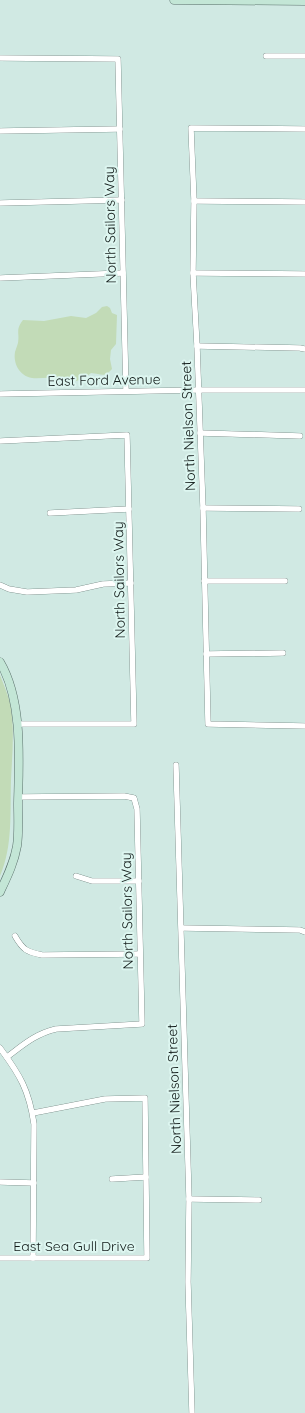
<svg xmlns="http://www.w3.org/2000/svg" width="305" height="1413" font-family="Quicksand,sans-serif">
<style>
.green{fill:#c2dbb7}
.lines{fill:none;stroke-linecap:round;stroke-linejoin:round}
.street-casing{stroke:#596f6a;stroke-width:6}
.secondary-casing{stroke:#596f6a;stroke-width:9}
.street{stroke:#fff;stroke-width:5.5}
.secondary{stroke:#c3e6d6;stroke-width:8}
.labels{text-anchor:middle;stroke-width:4;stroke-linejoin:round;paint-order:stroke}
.street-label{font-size:14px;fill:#121b19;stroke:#ddf6f0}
</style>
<rect width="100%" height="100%" fill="#d0e9e3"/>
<!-- green -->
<g class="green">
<path d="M 107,306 L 110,308 L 112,313 L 117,315 L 116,344 L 111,350 L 110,359 L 112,369 C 104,378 102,374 91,373 C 75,386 72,380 54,378 C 47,377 39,379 32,378 C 20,376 13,364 15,352 C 16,349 17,346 18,343 C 20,333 15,330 23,320 L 44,321 L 71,316 L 86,318 L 96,313 L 102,307 Z"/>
<path d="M 0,675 C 5,688 11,701 12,716 C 14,737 12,758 11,780 C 10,812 13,846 0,876 Z"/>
</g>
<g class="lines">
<defs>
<g id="street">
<polyline points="266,56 305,56"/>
<polyline points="0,58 118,59 126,391"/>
<polyline points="305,129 191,128 194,201 193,273 197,346 203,508 208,724 305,726"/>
<polyline points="0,131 120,129"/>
<polyline points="194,201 305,202"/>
<polyline points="0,203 122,200"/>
<polyline points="193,273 305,274"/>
<polyline points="0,278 123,273"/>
<polyline points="197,346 300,348 305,349"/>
<polyline points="0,394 198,390 305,390"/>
<polyline points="200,433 300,436"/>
<polyline points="0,441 127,435 134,724 18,724"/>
<polyline points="203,508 299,509"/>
<polyline points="50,513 129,509"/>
<polyline points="204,581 285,581"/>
<polyline points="0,585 9,589 27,592 76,590 103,584 131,583"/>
<polyline points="206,654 283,653"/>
<polyline points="176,765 189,1199 188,1282 192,1413"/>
<polyline points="76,876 92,881 139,881"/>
<polyline points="182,928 300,930 305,932"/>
<path d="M 15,936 C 23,950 27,952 42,955 L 140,954"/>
<path d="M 0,1048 C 20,1075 29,1090 34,1124 L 33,1258"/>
<path d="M 7,1057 C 23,1045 35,1034 56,1029 L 142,1024 L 137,809 L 134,798 L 124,796 L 18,797"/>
<polyline points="112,1179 146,1177"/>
<polyline points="0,1182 34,1183"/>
<polyline points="189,1199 259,1200"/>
<polyline points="0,1258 147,1258 145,1098 105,1099 33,1113"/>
</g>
<g id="secondary">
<polyline points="174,0 305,1"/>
<path d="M 0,662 C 23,701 19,760 18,803 C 18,817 19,833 17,846 C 14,863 7,877 0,892"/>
</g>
</defs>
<!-- street casing -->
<use href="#street" class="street-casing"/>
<!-- secondary casing -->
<use href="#secondary" class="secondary-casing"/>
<!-- street -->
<use href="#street" class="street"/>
<!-- secondary -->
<use href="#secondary" class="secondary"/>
</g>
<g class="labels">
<!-- street labels -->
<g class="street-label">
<text transform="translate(110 225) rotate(-91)" y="5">North Sailors Way</text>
<text transform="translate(104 380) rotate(-1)" y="5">East Ford Avenue</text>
<text transform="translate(188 426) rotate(-92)" y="5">North Nielson Street</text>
<text transform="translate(119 580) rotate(-91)" y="5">North Sailors Way</text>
<text transform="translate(127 911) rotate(-91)" y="5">North Sailors Way</text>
<text transform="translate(174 1089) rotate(-92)" y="5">North Nielson Street</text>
<text x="74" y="1251">East Sea Gull Drive</text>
</g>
</g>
</svg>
